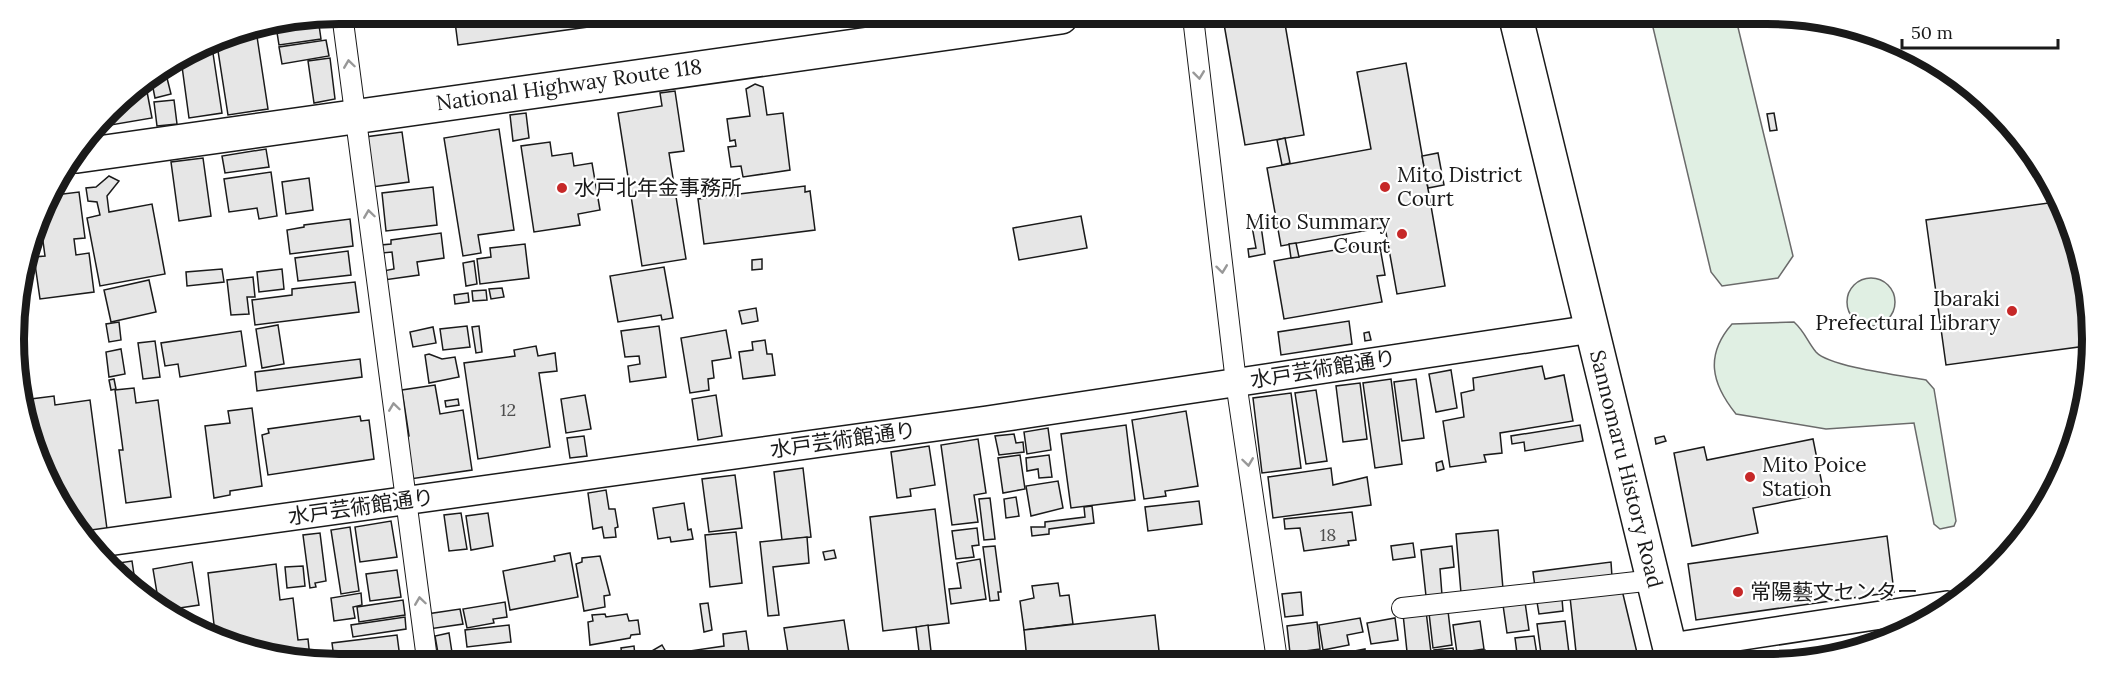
<svg xmlns="http://www.w3.org/2000/svg" width="2106" height="678" font-family="Lora,'Noto Sans JP',serif">
<style>
.green{fill:#e0efe3;stroke:#6a6a6a;stroke-width:1.5}
.building{fill:#e6e6e6;stroke:#1a1a1a;stroke-width:1.5}
.lines{fill:none;stroke-linecap:round;stroke-linejoin:round}
.street-casing{stroke:#1a1a1a;stroke-width:22}
.secondary-casing{stroke:#1a1a1a;stroke-width:30}
.highway-casing{stroke:#1a1a1a;stroke-width:36}
.street{stroke:#fff;stroke-width:20}
.secondary{stroke:#fff;stroke-width:27}
.highway{stroke:#fff;stroke-width:33}
.oneway{stroke:#989898}
.poi-dot{fill:#c62828;stroke:#fff;stroke-width:2}
.labels{text-anchor:middle;stroke-width:4.5;stroke-linejoin:round;paint-order:stroke}
.number-label{font-size:18px;fill:#4d4d4d}
.street-label{font-size:21px;fill:#1a1a1a;stroke:#fff}
.poi-label{font-size:21px;fill:#1a1a1a;stroke:#fff;text-anchor:start}
.rim{fill:none;stroke:#1a1a1a;stroke-width:8}
</style>
<rect width="100%" height="100%" fill="#fff"/>
<!-- green -->
<g class="green">
<polygon points="1651,19 1736,19 1793,256 1778,278 1722,286 1711,272"/>
<circle cx="1871" cy="302" r="24"/>
<path d="M 1794,322 C 1805,332 1807,341 1816,352 C 1829,367 1904,376 1926,380 L 1934,389 L 1956,521 L 1954,526 L 1940,529 L 1934,524 L 1914,423 L 1826,429 L 1736,414 C 1711,383 1705,355 1732,324 Z"/>
</g>
<!-- building -->
<g class="building">
<polygon points="454,14 638,15 639,20 458,45"/>
<polygon points="1263,17 1284,18 1304,135 1245,145 1224,24"/>
<polygon points="318,18 321,39 279,45 276,26"/>
<polygon points="256,30 268,109 228,115 216,38"/>
<polygon points="211,40 222,113 189,118 181,59"/>
<polygon points="326,40 329,56 282,64 279,47"/>
<polygon points="330,58 335,99 314,103 308,61"/>
<polygon points="1406,63 1445,286 1397,294 1385,227 1281,246 1267,168 1371,149 1357,72"/>
<polygon points="166,74 171,94 155,98 151,78"/>
<polygon points="145,81 152,118 99,127 124,95"/>
<polygon points="755,84 763,87 767,115 783,113 790,170 743,177 741,166 731,167 728,147 736,146 735,140 730,141 727,119 750,116 746,89"/>
<polygon points="675,91 684,151 669,153 686,259 642,266 618,113 662,106 660,93"/>
<polygon points="174,100 177,124 157,126 154,102"/>
<polygon points="526,113 529,138 513,141 510,115"/>
<polygon points="1774,113 1777,130 1770,131 1767,114"/>
<polygon points="499,129 514,230 478,235 481,253 463,256 444,138"/>
<polygon points="402,132 409,182 372,187 365,137"/>
<polygon points="1285,138 1290,163 1282,165 1277,140"/>
<polygon points="550,142 552,156 572,153 574,166 592,163 600,210 578,214 580,225 534,232 521,146"/>
<polygon points="266,149 269,167 225,173 222,156"/>
<polygon points="1438,153 1444,185 1428,188 1422,156"/>
<polygon points="203,158 211,216 179,221 171,162"/>
<polygon points="271,172 277,216 259,219 257,208 229,212 224,179"/>
<polygon points="109,176 119,181 107,196 109,212 152,204 165,274 100,286 87,218 100,215 97,202 88,201 86,188 96,187"/>
<polygon points="309,178 313,210 286,214 282,182"/>
<polygon points="805,186 805,192 810,191 815,230 704,244 698,199"/>
<polygon points="433,187 437,225 386,231 382,193"/>
<polygon points="79,192 85,238 74,239 76,255 89,253 94,292 40,299 34,257 45,256 40,219 47,196"/>
<polygon points="2056,202 2086,276 2086,346 1946,365 1926,220"/>
<polygon points="1081,216 1087,248 1019,260 1013,228"/>
<polygon points="350,219 353,246 290,254 287,230 304,227 304,225"/>
<polygon points="1260,219 1265,254 1249,257 1248,249 1256,248 1251,221"/>
<polygon points="441,233 444,258 417,262 419,275 384,280 383,271 394,269 392,252 382,253 381,245 391,244 391,240"/>
<polygon points="1387,241 1389,249 1380,250 1379,243"/>
<polygon points="1379,242 1385,275 1377,276 1382,302 1284,319 1274,261"/>
<polygon points="1296,243 1299,257 1291,258 1289,244"/>
<polygon points="525,244 529,278 480,284 477,259 491,257 490,248"/>
<polygon points="348,251 351,275 298,281 295,258"/>
<polygon points="762,259 762,269 752,270 752,260"/>
<polygon points="474,261 477,284 466,286 463,263"/>
<polygon points="664,267 673,318 662,320 661,315 618,322 610,276"/>
<polygon points="222,269 224,282 187,286 186,272"/>
<polygon points="282,269 284,289 259,292 257,272"/>
<polygon points="253,277 255,297 247,297 249,314 231,315 227,280"/>
<polygon points="149,280 156,312 111,322 104,290"/>
<polygon points="355,282 359,312 255,325 252,300 292,295 292,289"/>
<polygon points="20,285 23,302 17,303 16,297"/>
<polygon points="502,288 504,297 491,299 489,289"/>
<polygon points="486,290 487,300 473,301 472,291"/>
<polygon points="468,293 469,302 455,304 454,295"/>
<polygon points="756,308 758,321 742,324 739,311"/>
<polygon points="1349,321 1352,344 1281,355 1278,332"/>
<polygon points="119,322 121,340 109,342 106,324"/>
<polygon points="278,325 284,364 262,368 256,329"/>
<polygon points="467,326 470,347 443,350 440,329"/>
<polygon points="479,326 482,352 476,353 472,327"/>
<polygon points="659,326 666,377 630,382 628,366 640,364 639,356 625,357 621,331"/>
<polygon points="433,327 436,343 413,347 410,332"/>
<polygon points="726,330 731,358 712,361 714,378 708,379 709,390 690,393 681,338"/>
<polygon points="241,331 246,366 180,377 178,364 165,366 161,343"/>
<polygon points="1369,332 1371,340 1365,341 1364,333"/>
<polygon points="765,340 767,354 772,354 775,375 743,379 739,352 753,350 752,342"/>
<polygon points="155,341 160,377 143,379 138,343"/>
<polygon points="536,346 538,356 555,353 557,371 539,373 550,447 478,459 464,363 515,356 514,350"/>
<polygon points="121,349 125,374 109,377 106,352"/>
<polygon points="429,354 442,359 455,357 459,377 429,383 425,355"/>
<polygon points="360,359 362,377 257,391 255,372"/>
<polygon points="1542,366 1545,379 1564,375 1573,421 1500,433 1502,453 1484,455 1486,462 1450,467 1443,421 1464,417 1461,393 1474,390 1473,378"/>
<polygon points="1451,370 1457,408 1436,412 1429,374"/>
<polygon points="114,379 116,389 111,390 109,380"/>
<polygon points="1391,379 1402,464 1375,468 1363,383"/>
<polygon points="1416,379 1424,438 1402,441 1394,382"/>
<polygon points="1360,383 1367,439 1343,442 1336,386"/>
<polygon points="435,385 440,414 463,410 472,470 410,479 404,437 409,436 402,390"/>
<polygon points="134,388 136,403 158,400 171,497 126,503 119,450 123,450 115,390"/>
<polygon points="1316,390 1327,461 1306,464 1295,393"/>
<polygon points="1291,393 1301,468 1262,473 1253,398"/>
<polygon points="585,395 591,429 566,433 561,399"/>
<polygon points="716,395 722,436 698,440 692,399"/>
<polygon points="54,396 55,405 90,400 107,529 81,533 69,520 25,423 23,400"/>
<polygon points="458,399 459,405 446,407 445,401"/>
<polygon points="252,408 262,486 230,491 230,495 214,498 205,426 230,423 228,411"/>
<polygon points="1186,411 1198,486 1165,491 1166,496 1144,499 1132,420"/>
<polygon points="360,416 361,421 369,420 374,459 268,475 262,435 269,433 268,429"/>
<polygon points="1126,425 1135,500 1071,508 1061,434"/>
<polygon points="1580,425 1583,441 1525,451 1524,442 1512,444 1511,436"/>
<polygon points="1048,428 1051,450 1027,454 1024,432"/>
<polygon points="1014,434 1016,443 1023,442 1024,452 999,455 995,436"/>
<polygon points="584,436 587,456 570,458 567,438"/>
<polygon points="1664,436 1666,441 1656,444 1655,438"/>
<polygon points="978,439 986,493 974,495 978,522 952,525 941,445"/>
<polygon points="1813,439 1824,494 1753,508 1758,533 1692,546 1674,453 1704,447 1707,460"/>
<polygon points="929,446 935,485 910,489 911,496 897,498 891,452"/>
<polygon points="1020,455 1025,489 1003,493 998,458"/>
<polygon points="1049,455 1052,477 1039,478 1038,469 1027,471 1026,458"/>
<polygon points="1442,461 1444,469 1437,471 1436,463"/>
<polygon points="803,468 811,537 782,540 774,472"/>
<polygon points="1331,468 1333,485 1367,477 1371,505 1273,518 1268,477"/>
<polygon points="735,475 742,528 709,532 702,479"/>
<polygon points="1058,481 1063,508 1031,516 1026,486"/>
<polygon points="606,490 609,509 615,509 618,527 615,528 616,537 604,538 602,527 593,529 588,493"/>
<polygon points="1016,497 1019,516 1006,518 1004,499"/>
<polygon points="990,498 995,539 984,540 979,499"/>
<polygon points="1199,501 1202,524 1148,531 1145,507"/>
<polygon points="684,503 688,530 691,529 693,539 671,542 670,537 658,539 653,508"/>
<polygon points="1092,506 1094,523 1049,529 1049,534 1032,536 1031,527 1045,527 1045,522 1085,517 1084,507"/>
<polygon points="935,509 949,623 883,631 870,517"/>
<polygon points="1352,512 1356,540 1348,541 1349,545 1304,551 1300,528 1285,529 1284,519"/>
<polygon points="461,513 467,549 449,551 444,515"/>
<polygon points="488,513 493,546 471,550 466,516"/>
<polygon points="391,521 397,557 360,562 355,527"/>
<polygon points="350,527 359,591 341,594 331,530"/>
<polygon points="977,528 979,545 972,546 974,557 956,559 952,531"/>
<polygon points="1498,530 1503,589 1461,593 1456,534"/>
<polygon points="736,532 742,583 710,587 705,535"/>
<polygon points="320,533 326,581 315,583 316,587 310,588 303,535"/>
<polygon points="1887,536 1894,592 1696,620 1688,564"/>
<polygon points="807,537 809,563 773,567 779,615 768,616 760,542"/>
<polygon points="1413,543 1415,557 1393,560 1391,546"/>
<polygon points="995,546 1001,592 998,592 999,600 990,601 983,547"/>
<polygon points="1452,546 1454,567 1440,569 1442,595 1426,596 1421,550"/>
<polygon points="834,550 836,558 825,560 823,552"/>
<polygon points="570,553 578,597 510,610 503,571 555,561 554,556"/>
<polygon points="600,556 610,595 604,596 605,607 584,611 576,564 582,562 582,558"/>
<polygon points="980,559 986,599 951,604 949,589 961,588 957,563"/>
<polygon points="132,561 136,588 112,564"/>
<polygon points="192,562 199,605 160,611 153,569"/>
<polygon points="1611,562 1612,577 1535,587 1533,572"/>
<polygon points="276,564 280,600 293,598 298,640 308,639 310,658 275,658 215,633 208,573"/>
<polygon points="303,566 305,586 287,588 285,567"/>
<polygon points="397,570 401,597 370,601 366,574"/>
<polygon points="1058,583 1060,596 1069,595 1073,624 1024,630 1020,601 1034,598 1032,586"/>
<polygon points="1622,590 1639,661 1577,661 1570,597"/>
<polygon points="1301,592 1303,615 1285,617 1282,594"/>
<polygon points="361,593 362,605 353,607 355,618 334,621 331,598"/>
<polygon points="1562,599 1563,611 1539,614 1537,602"/>
<polygon points="403,600 405,615 359,622 357,607"/>
<polygon points="505,602 507,617 493,619 494,623 467,628 463,609"/>
<polygon points="1525,602 1529,630 1507,633 1503,605"/>
<polygon points="708,603 712,630 704,632 700,604"/>
<polygon points="460,609 463,624 429,629 427,614"/>
<polygon points="1426,611 1432,661 1408,661 1403,614"/>
<polygon points="1448,611 1452,645 1433,648 1429,613"/>
<polygon points="605,614 606,617 627,614 629,621 638,620 640,634 631,635 630,638 590,645 588,622 593,621 592,615"/>
<polygon points="1155,615 1160,660 1027,660 1024,630"/>
<polygon points="405,617 406,629 353,637 351,625"/>
<polygon points="1360,618 1363,632 1347,635 1349,645 1323,650 1319,625"/>
<polygon points="1395,618 1398,640 1371,644 1367,623"/>
<polygon points="844,620 850,659 789,659 784,628"/>
<polygon points="1480,621 1484,649 1457,653 1453,625"/>
<polygon points="1565,621 1570,661 1542,661 1537,624"/>
<polygon points="1317,622 1320,649 1290,653 1287,626"/>
<polygon points="509,625 511,642 467,647 465,630"/>
<polygon points="928,625 932,660 920,660 916,627"/>
<polygon points="746,631 750,659 691,659 689,651 724,646 723,634"/>
<polygon points="449,633 453,659 439,659 435,636"/>
<polygon points="397,635 400,658 334,658 332,643"/>
<polygon points="1534,636 1538,661 1518,661 1515,638"/>
<polygon points="1883,639 1810,662 1737,661"/>
<polygon points="662,645 670,659 638,659"/>
<polygon points="634,646 635,656 622,657 621,648"/>
<polygon points="1453,648 1454,655 1435,658 1434,650"/>
<polygon points="1365,649 1366,661 1350,661 1349,652"/>
<polygon points="1485,650 1486,661 1457,661 1456,654"/>
<polygon points="1324,653 1325,661 1292,660"/>
<polygon points="615,654 615,659 585,659"/>
<polygon points="1347,654 1348,661 1333,661 1332,656"/>
<polygon points="1453,657 1454,661 1434,661 1434,659"/>
</g>
<g class="lines">
<defs>
<g id="street">
<polyline points="342,14 427,659"/>
<polyline points="1193,17 1236,382 1277,660"/>
<polyline points="1402,608 1654,580"/>
</g>
<g id="secondary">
<polyline points="93,544 987,420 1592,329"/>
<polyline points="1671,647 1947,605"/>
</g>
<g id="highway">
<polyline points="1516,18 1673,661"/>
<polyline points="77,156 1061,17"/>
</g>
</defs>
<!-- street casing -->
<use href="#street" class="street-casing"/>
<!-- secondary casing -->
<use href="#secondary" class="secondary-casing"/>
<!-- highway casing -->
<use href="#highway" class="highway-casing"/>
<!-- street -->
<use href="#street" class="street"/>
<!-- secondary -->
<use href="#secondary" class="secondary"/>
<!-- highway -->
<use href="#highway" class="highway"/>
</g>
<!-- one-way arrows -->
<defs><path id="oneway-chevron" d="M-2-3.5L2.5 0L-2 3.5" fill="none" stroke-width="1.6" stroke-linecap="round" stroke-linejoin="round" transform="scale(1.5)"/></defs>
<g class="oneway">
<use href="#oneway-chevron" transform="translate(349 64) rotate(-98)"/>
<use href="#oneway-chevron" transform="translate(1199 75) rotate(83)"/>
<use href="#oneway-chevron" transform="translate(369 214) rotate(-98)"/>
<use href="#oneway-chevron" transform="translate(1222 269) rotate(83)"/>
<use href="#oneway-chevron" transform="translate(394 407) rotate(-98)"/>
<use href="#oneway-chevron" transform="translate(1248 462) rotate(82)"/>
<use href="#oneway-chevron" transform="translate(420 601) rotate(-98)"/>
</g>
<!-- markers -->
<g class="poi-dot">
<circle cx="1385" cy="187" r="6"/>
<circle cx="562" cy="188" r="6"/>
<circle cx="1402" cy="234" r="6"/>
<circle cx="2012" cy="311" r="6"/>
<circle cx="1750" cy="477" r="6"/>
<circle cx="1738" cy="592" r="6"/>
</g>
<g class="labels">
<!-- number labels -->
<g class="number-label">
<text x="508" y="416">12</text>
<text x="1328" y="541">18</text>
</g>
<!-- street labels -->
<g class="street-label">
<text transform="translate(569 85) rotate(-8)" y="7">National Highway Route 118</text>
<text transform="translate(1323 369) rotate(-9)" y="7">水戸芸術館通り</text>
<text transform="translate(843 440) rotate(-8)" y="7">水戸芸術館通り</text>
<text transform="translate(1626 469) rotate(76)" y="7">Sannomaru History Road</text>
<text transform="translate(361 507) rotate(-8)" y="7">水戸芸術館通り</text>
</g>
<!-- poi labels -->
<g class="poi-label">
<text x="1397" y="182">Mito District<tspan x="1397" dy="24">Court</tspan></text>
<text x="574" y="195">水戸北年金事務所</text>
<text x="1390" y="229" text-anchor="end">Mito Summary<tspan x="1390" dy="24">Court</tspan></text>
<text x="2000" y="306" text-anchor="end">Ibaraki<tspan x="2000" dy="24">Prefectural Library</tspan></text>
<text x="1762" y="472">Mito Poice<tspan x="1762" dy="24">Station</tspan></text>
<text x="1750" y="599">常陽藝文センター</text>
</g>
</g>
<!-- crop -->
<path d="M0 0H2106V678H0ZM339 24H1767A315 315 0 0 1 2082 339V339A315 315 0 0 1 1767 654H339A315 315 0 0 1 24 339V339A315 315 0 0 1 339 24Z" fill="#fff" fill-rule="evenodd"/>
<path class="rim" d="M339 24H1767A315 315 0 0 1 2082 339V339A315 315 0 0 1 1767 654H339A315 315 0 0 1 24 339V339A315 315 0 0 1 339 24Z"/>
<!-- scale -->
<path d="M1902 39v9h156v-9" fill="none" stroke="#1a1a1a" stroke-width="3"/>
<text x="1911" y="39" font-size="18" fill="#1a1a1a" stroke="#ffffff" stroke-width="4.5" paint-order="stroke">50 m</text>
</svg>
